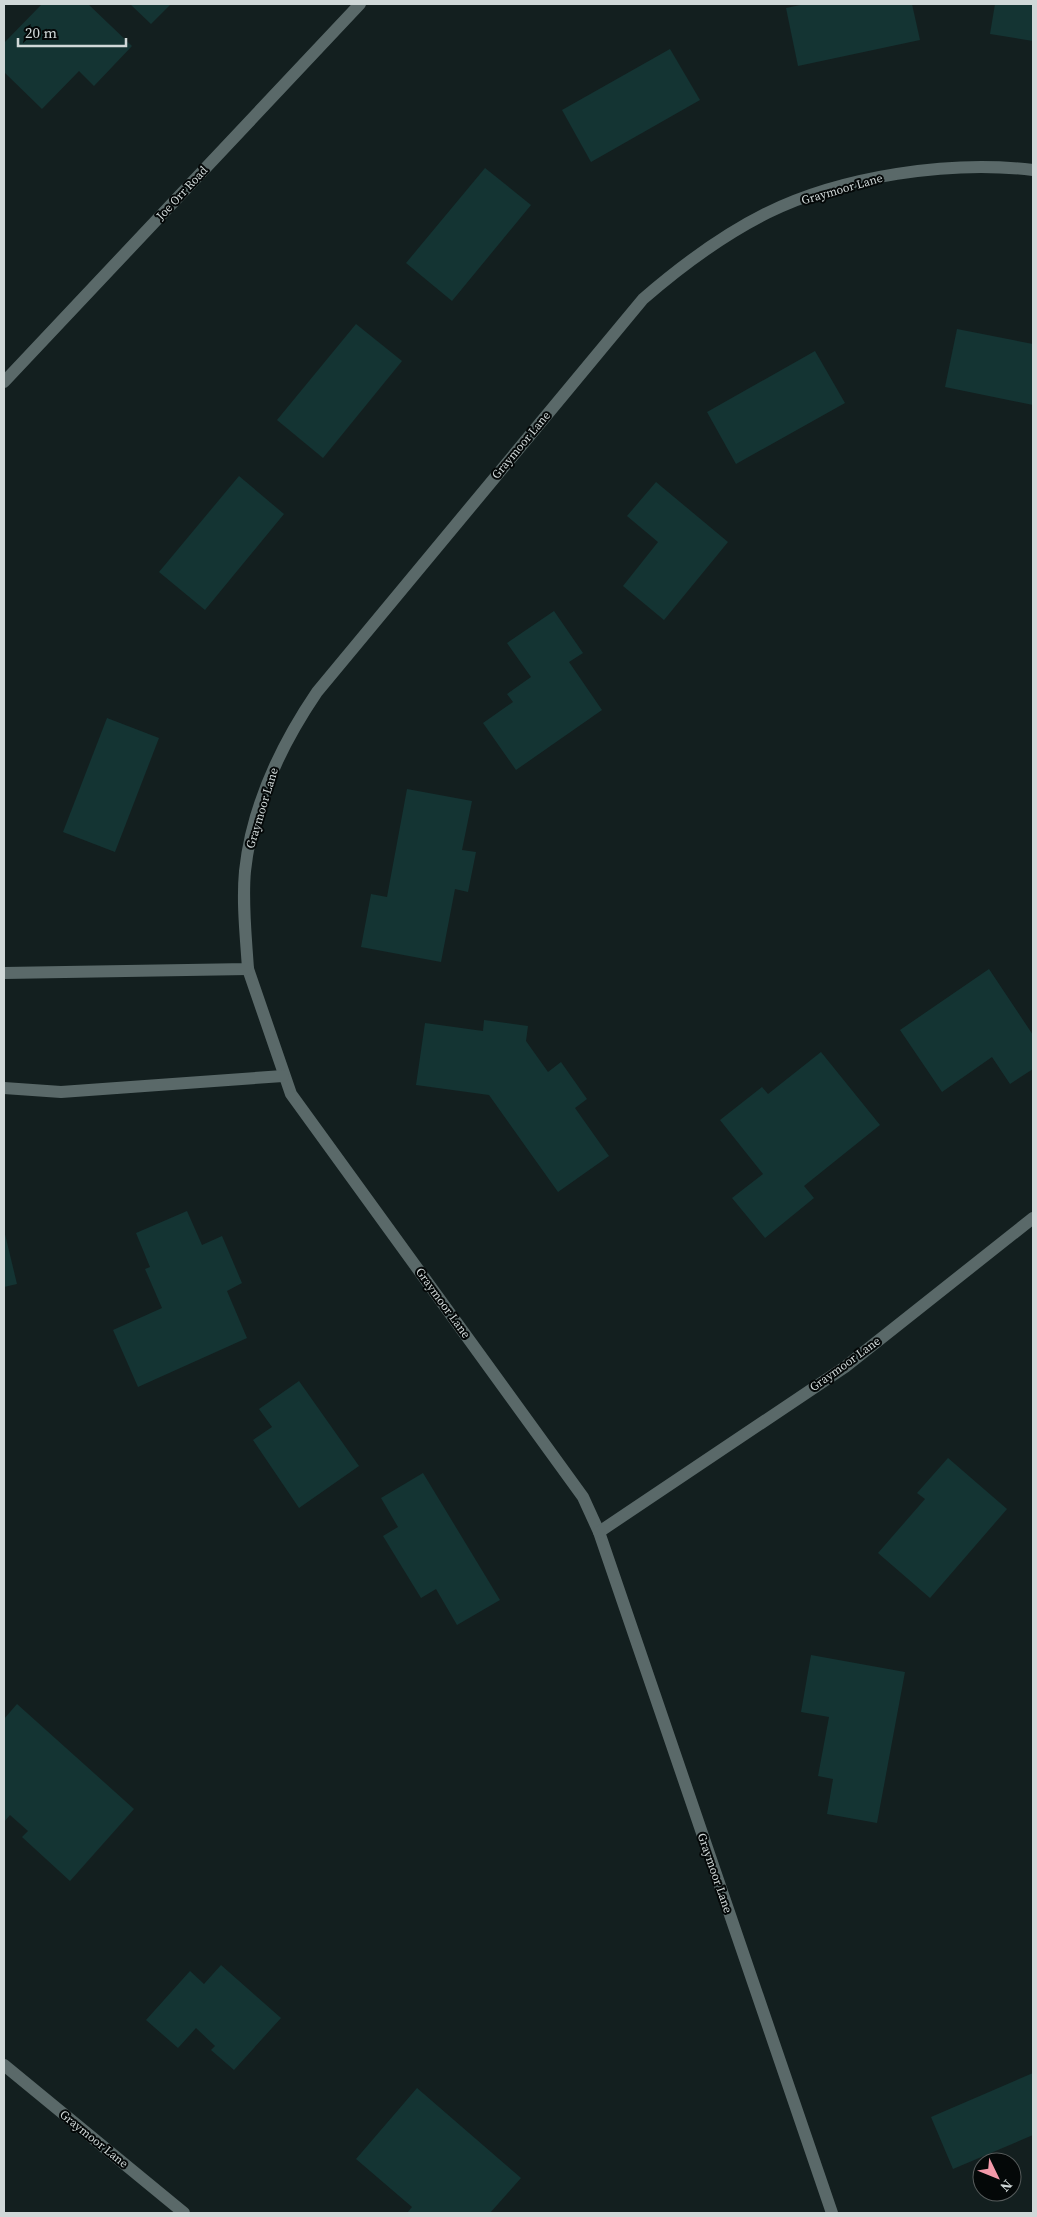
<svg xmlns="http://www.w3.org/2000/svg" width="1037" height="2217" font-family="'Source Serif 4',serif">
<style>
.building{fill:#143433}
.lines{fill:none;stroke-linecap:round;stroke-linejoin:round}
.street{stroke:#5a6969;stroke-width:12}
.secondary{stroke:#5a6969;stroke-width:12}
.labels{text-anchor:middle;stroke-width:4;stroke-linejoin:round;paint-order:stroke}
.street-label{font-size:12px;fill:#d0d8d8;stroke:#040808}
</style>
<rect width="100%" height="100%" fill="#131f1f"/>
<!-- building -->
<g class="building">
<polygon points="42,4 88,4 132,46 94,86 79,71 42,109 4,72 4,43"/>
<polygon points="130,4 171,4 151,24"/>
<polygon points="805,4 912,4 920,40 798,66 786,8"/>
<polygon points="995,4 1033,4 1033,41 990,34"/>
<polygon points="670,49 700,100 591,162 562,110"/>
<polygon points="485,168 531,205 452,301 406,263"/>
<polygon points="356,324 402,361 323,458 277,420"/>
<polygon points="957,329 1033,344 1033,405 945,387"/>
<polygon points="815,351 845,403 736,464 707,412"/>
<polygon points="239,476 284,514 205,610 159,572"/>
<polygon points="656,482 728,542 664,620 623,586 658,542 627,516"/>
<polygon points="554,611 583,653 569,662 602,710 516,770 483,723 513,702 507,694 531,677 507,643"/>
<polygon points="107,718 159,738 115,852 63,832"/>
<polygon points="407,789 472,801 462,850 476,852 468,892 455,889 441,962 361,947 371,894 387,897"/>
<polygon points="989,969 1033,1035 1033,1069 1010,1084 992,1057 942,1092 900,1030"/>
<polygon points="484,1020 528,1026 526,1041 548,1072 561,1062 587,1099 575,1108 609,1156 558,1192 489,1095 416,1085 425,1023 483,1031"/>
<polygon points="821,1052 880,1125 804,1186 814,1198 765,1238 732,1198 763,1174 720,1120 762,1087 768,1094"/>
<polygon points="187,1211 202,1245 222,1236 242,1283 227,1291 247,1338 138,1387 113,1330 162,1308 145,1269 150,1267 136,1233"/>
<polygon points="4,1230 17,1284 4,1287"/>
<polygon points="299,1381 359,1466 299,1508 253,1440 272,1427 259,1409"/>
<polygon points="948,1458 1007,1509 930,1598 878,1553 925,1499 917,1493"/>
<polygon points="423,1473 500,1600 457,1625 436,1589 421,1598 383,1536 398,1527 381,1498"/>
<polygon points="811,1655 905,1672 877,1823 827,1814 833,1779 818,1776 829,1717 801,1712"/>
<polygon points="17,1704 134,1809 70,1881 22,1837 28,1831 10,1815 4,1822 4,1719"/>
<polygon points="221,1965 281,2018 234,2070 211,2050 215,2046 196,2028 178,2048 146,2020 190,1971 204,1984"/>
<polygon points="1033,2073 1033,2135 953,2169 931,2117"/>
<polygon points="417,2088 521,2178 490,2213 407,2213 412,2207 356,2159"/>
</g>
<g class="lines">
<!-- street -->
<g class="street">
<polyline points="248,969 291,1094 583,1497 599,1532 832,2213"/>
<path d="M 4,973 L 248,969 C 246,937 242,903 245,871 C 252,806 281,745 317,692 L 643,299 C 681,266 721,236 767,213 C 842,176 950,160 1033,170"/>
<polyline points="4,1088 61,1092 283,1076"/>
<polyline points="599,1532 845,1367 1033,1218"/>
<polyline points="4,2065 184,2213"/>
</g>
<!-- secondary -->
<polyline class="secondary" points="4,382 360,4"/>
</g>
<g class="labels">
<!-- street labels -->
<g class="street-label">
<text transform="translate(842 189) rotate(-16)" y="4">Graymoor Lane</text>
<text transform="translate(182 193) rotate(-47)" y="4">Joe Orr Road</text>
<text transform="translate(521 445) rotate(-50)" y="4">Graymoor Lane</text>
<text transform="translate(262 808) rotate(-73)" y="4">Graymoor Lane</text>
<text transform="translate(443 1303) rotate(54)" y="4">Graymoor Lane</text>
<text transform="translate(845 1364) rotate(-36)" y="4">Graymoor Lane</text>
<text transform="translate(715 1873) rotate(71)" y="4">Graymoor Lane</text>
<text transform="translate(94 2139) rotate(39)" y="4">Graymoor Lane</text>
</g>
</g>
<!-- border -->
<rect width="1037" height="2217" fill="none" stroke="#d0d8d8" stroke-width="10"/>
<!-- north arrow -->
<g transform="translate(997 2177) rotate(133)"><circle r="24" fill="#040808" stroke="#565b5b"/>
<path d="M0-4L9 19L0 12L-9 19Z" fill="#f39aaa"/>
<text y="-8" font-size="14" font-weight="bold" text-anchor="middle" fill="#d0d8d8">N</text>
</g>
<!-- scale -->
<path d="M18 38v8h108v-8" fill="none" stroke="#d0d8d8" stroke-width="2.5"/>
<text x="25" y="38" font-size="15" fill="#d0d8d8" stroke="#040808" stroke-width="4" paint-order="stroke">20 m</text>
</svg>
